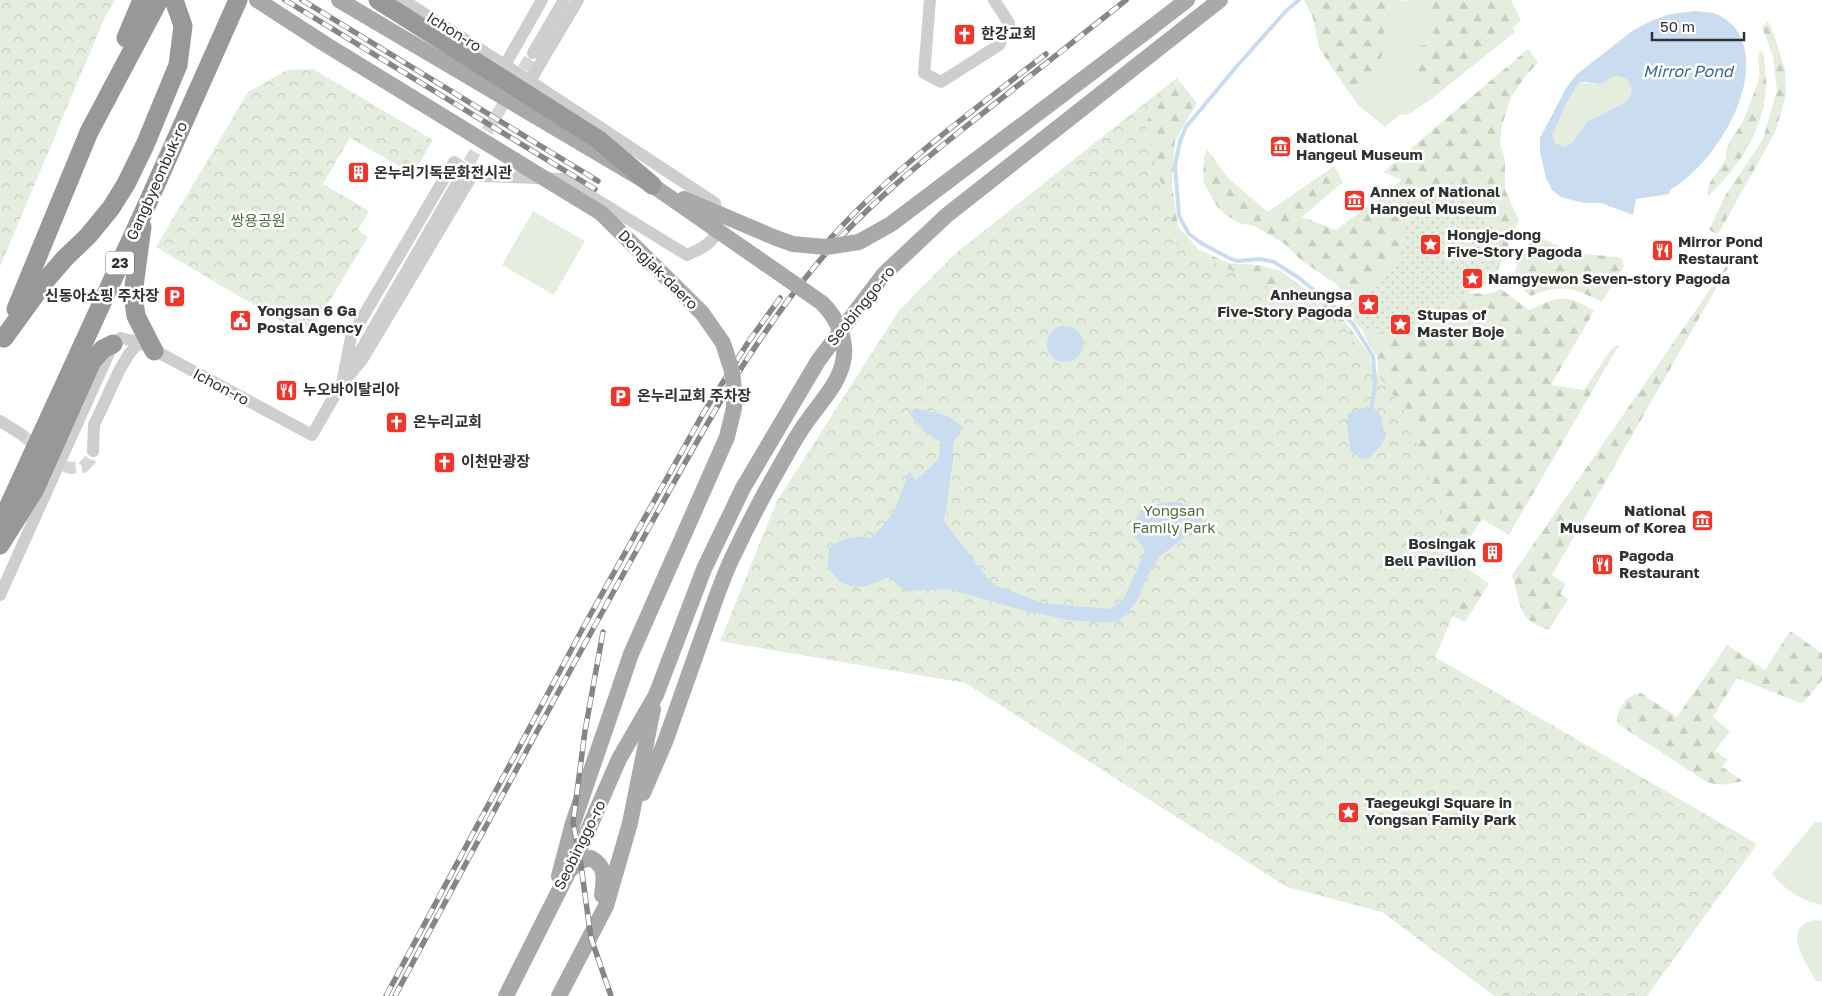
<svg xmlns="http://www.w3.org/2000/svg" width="1822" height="996" font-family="'Golos Text','Noto Sans KR',sans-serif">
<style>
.grass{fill:#e5eede}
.forest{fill:url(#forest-firs)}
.park{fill:url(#park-crowns)}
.garden{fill:url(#garden-dots)}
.water{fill:#cadcef;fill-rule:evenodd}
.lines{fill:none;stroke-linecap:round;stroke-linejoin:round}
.stream{stroke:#cadcef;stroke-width:4}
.minor-tunnel{stroke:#d6d6d6;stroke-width:12;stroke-dasharray:12 6;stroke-linecap:butt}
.minor{stroke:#cecece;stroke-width:12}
.major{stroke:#a9a9a9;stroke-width:16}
.highway{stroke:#989898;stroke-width:19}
.rail-casing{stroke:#868686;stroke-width:5.5}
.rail{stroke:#fff;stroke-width:4;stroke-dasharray:11;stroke-linecap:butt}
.major-bridge{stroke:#a9a9a9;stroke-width:16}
.highway-bridge{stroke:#989898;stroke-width:19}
.labels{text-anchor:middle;stroke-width:5;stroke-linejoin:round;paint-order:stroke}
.shield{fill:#fff;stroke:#6f6f6f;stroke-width:1}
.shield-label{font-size:14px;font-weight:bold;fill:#313131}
.street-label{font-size:15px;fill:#313131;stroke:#fff}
.poi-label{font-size:15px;font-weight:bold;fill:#313131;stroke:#fff;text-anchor:start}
.park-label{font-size:15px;fill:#4d703a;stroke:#fff}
.water-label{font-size:16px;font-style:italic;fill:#38679a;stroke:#fff}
</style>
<defs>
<pattern id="forest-firs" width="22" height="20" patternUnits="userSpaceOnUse" patternTransform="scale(1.25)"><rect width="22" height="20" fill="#e5eede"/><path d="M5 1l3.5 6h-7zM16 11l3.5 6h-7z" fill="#c5cdbf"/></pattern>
<pattern id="park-crowns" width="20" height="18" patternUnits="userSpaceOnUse" patternTransform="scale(1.25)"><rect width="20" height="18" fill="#e5eede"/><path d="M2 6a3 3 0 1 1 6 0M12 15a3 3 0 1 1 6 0" fill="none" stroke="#c5cdbf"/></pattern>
<pattern id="garden-dots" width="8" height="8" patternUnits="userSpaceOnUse" patternTransform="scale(1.25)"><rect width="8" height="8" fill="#e5eede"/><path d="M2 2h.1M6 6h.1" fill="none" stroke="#c5cdbf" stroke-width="1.8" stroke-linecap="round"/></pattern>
</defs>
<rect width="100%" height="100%" fill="#fff"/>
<!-- grass -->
<g class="grass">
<path d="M 1395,0 C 1410,0 1427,6 1437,19 L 1431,40 L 1413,50 L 1421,87 L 1430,100 L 1409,114 L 1400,115 L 1385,127 L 1359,106 L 1345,87 C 1370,88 1382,65 1384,43 C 1385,27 1381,11 1395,0 Z"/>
<path d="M 1615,76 C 1631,76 1637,91 1626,102 L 1587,122 L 1573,142 L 1565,147 L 1555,143 L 1551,135 L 1567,102 L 1579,83 L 1601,84 Z"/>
<polygon points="533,211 585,241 554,295 502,265"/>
<path d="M 1815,822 L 1822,822 L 1822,905 C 1801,901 1785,890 1772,874 Z"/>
<path d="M 1815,920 L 1822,921 L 1822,981 L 1817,982 C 1807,964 1779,927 1815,920 Z"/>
</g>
<!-- forest -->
<g class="forest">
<path d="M 1304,0 L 1395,0 C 1381,11 1385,27 1384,43 C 1382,65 1370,89 1345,87 L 1319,48 L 1313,18 Z"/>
<polygon points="1406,0 1511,0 1521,20 1513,28 1515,32 1430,100 1421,87 1413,50 1417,46 1424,45 1431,40 1437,19 1432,13"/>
<polygon points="1768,21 1773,32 1785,70 1786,95 1775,133 1718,234 1709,230 1725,196 1763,139 1777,90 1773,57 1762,27"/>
<polygon points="1528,49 1538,62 1524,78 1511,97 1502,125 1500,143 1505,160 1505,190 1519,220 1501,263 1427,232 1365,318 1336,284 1302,261 1285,244 1252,225 1241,224 1223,213 1214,202 1203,181 1204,158 1207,149 1229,179 1268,212 1334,166 1343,182 1302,217 1336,230 1402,180 1383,172"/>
<path d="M 1760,50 L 1763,53 C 1764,62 1766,71 1766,80 C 1767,126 1740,167 1707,197 L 1709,184 L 1726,159 C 1724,143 1737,134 1743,121 C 1748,108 1756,90 1759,77 C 1761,68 1756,59 1760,50 Z"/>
<path d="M 1177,78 L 1197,103 L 1175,141 L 1172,185 L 1178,226 L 1198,249 L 1228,263 L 1259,265 L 1281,271 L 1340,315 L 1370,355 L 1373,381 L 1379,386 L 1377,357 L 1361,329 L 1399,337 L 1411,333 L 1427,316 L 1447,302 L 1466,293 L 1488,294 L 1501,289 L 1529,310 C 1558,297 1565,292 1594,311 L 1551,385 L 1584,390 L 1612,348 L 1619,345 L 1509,535 L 1482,519 L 1456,560 L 1489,584 L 1465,622 L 1409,595 L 908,301 L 956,253 Z"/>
<path d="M 1537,235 L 1558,246 L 1576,253 L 1617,257 L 1622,259 L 1624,266 L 1602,302 C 1574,288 1562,283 1531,296 C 1502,275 1520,260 1533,237 Z"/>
<path d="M 1741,245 L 1552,575 L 1566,584 L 1560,594 L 1568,599 L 1549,630 C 1542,627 1532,624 1527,618 C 1518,607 1517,589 1512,575 Z"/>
<path d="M 1790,631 L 1822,653 L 1822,680 L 1806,700 L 1801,703 L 1798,702 L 1737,678 L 1713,717 L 1730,731 L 1715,751 L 1728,760 L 1722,767 L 1743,781 C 1729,784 1719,787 1705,781 L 1618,724 C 1614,712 1627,693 1641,693 L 1677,717 L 1727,645 L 1765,670 Z"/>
</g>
<!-- park -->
<g class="park">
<polygon points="0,0 115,0 105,17 0,267"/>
<polygon points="313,69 433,140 413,174 350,138 323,184 369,211 358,230 368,237 308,337 156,247 248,92 287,70"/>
<polygon points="1177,78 1145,124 1178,246 1337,318 1405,411 1468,582 1435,657 1757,844 1647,996 1494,996 1382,912 1287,887 965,683 720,641 777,501 898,312 956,253"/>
</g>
<!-- garden -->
<path class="garden" d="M 1459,178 L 1486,225 L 1479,241 L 1503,257 L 1496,276 L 1490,283 L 1447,302 L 1427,316 L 1411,333 L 1399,337 L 1361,329 L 1344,309 C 1357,298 1390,273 1398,259 C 1405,247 1404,231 1409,218 C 1415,202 1444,186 1459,178 Z"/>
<!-- water -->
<g class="water">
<path d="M 1695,11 C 1701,12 1708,12 1714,13 C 1725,17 1737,27 1741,38 C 1763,88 1712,166 1670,190 L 1669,194 L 1636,199 L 1633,215 L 1601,203 L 1585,203 L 1572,200 L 1561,197 L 1552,190 L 1546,178 L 1540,152 L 1540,138 L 1566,88 L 1576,75 L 1632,31 L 1651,21 L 1670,14 ZM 1615,76 C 1631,76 1637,91 1626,102 L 1587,122 L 1573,142 L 1565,147 L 1555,143 L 1552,135 L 1567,102 L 1579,83 L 1584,82 L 1601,84 Z"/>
<circle cx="1065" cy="344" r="18"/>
<polygon points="1372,406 1381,416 1385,438 1380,447 1369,458 1364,459 1351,452 1347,427 1348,414 1359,409"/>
<path d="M 915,408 L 948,416 L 963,427 L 953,443 L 953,462 L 944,521 L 989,580 L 995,585 L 1043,603 L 1109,609 L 1122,602 L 1145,552 L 1143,547 L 1130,532 C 1133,512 1158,500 1176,502 C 1184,503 1192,507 1200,509 L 1202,522 L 1198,527 L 1159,557 L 1148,575 L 1136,603 L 1119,621 L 1106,623 L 1069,620 L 1022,610 L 948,589 L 905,591 L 889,577 C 862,589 848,594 828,568 L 829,548 C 846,537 852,535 872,538 L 894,512 L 909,471 L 916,480 L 938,460 L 941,442 L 924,432 L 910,414 Z"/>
</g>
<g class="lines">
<!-- stream -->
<polyline class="stream" points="1299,0 1286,11 1237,66 1186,127 1180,141 1175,166 1179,216 1189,234 1201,243 1229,258 1237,261 1260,259 1274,262 1299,278 1342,313 1353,324 1373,356 1375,383 1372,406"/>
<!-- minor-tunnel -->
<g class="minor-tunnel">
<polyline points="460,178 533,53"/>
<polyline points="21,434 60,465 71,468 83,467 90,460 93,451"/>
</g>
<!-- minor -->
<g class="minor">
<path d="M 403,0 L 530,81 L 715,203 C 721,235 717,242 687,255 L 563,179 L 480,176 L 473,174"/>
<polyline points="930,0 924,73 941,82 999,45 1009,23 994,0"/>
<polyline points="533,53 564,0"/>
<polyline points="505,65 542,0"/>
<polyline points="530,81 578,0"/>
<polygon points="454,162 473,174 362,360 342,384 351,337"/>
<polyline points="0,421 21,434"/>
<polyline points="93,451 94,425 119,371 129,354 139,342"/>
<polyline points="0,595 113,344 121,338 139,342 312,435 459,180"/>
</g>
<!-- major -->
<g class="major">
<polyline points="1152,27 1187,0"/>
<polyline points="643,793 665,742 705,629"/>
<path d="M 570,870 L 580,861 L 591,858 C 607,867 604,879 602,895"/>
<polyline points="559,876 573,823 614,704"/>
<polyline points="506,996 579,851 619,759 656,695 704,569 743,488 818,361 884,274 947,215 1220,0"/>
<polyline points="559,996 606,906 630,823 653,709"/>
</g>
<!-- highway -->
<g class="highway">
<polyline points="126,38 142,0"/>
<polyline points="142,227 133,294 136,316 154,351"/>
<polyline points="16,309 89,132 159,0"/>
<polyline points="4,338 46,280 65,258 88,236 111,208 126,184 145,145 178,65 183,26 174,0"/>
<polyline points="0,525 145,209 238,0"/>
<polyline points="0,545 35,489 92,361 103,349 113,344"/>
</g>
<defs>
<g id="rail">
<polyline points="285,0 595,189"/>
<polyline points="302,0 598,181"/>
<path d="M 820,250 C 886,174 967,115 1046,54"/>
<polyline points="603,632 585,731 573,823 579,851 591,938 611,996"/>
<polyline points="386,996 584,626 704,412 749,341 780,298"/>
<path d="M 395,996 C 472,852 549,707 629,564 C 686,461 740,356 816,265 C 863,208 920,163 978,117 C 1028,78 1077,39 1126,0"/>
</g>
</defs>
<!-- rail casing -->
<use href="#rail" class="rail-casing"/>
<!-- rail -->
<use href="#rail" class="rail"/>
<!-- major-bridge -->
<g class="major-bridge">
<polyline points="257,0 325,44 601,213 702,313 723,343 732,371 734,390 734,408 727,437 631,654 614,704"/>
<path d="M 339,0 L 652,185 L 822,303 C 837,318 848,340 843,362 C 838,385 821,401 808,420 C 799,432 791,446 784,459 C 766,490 749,522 734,554 C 722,578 714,604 705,629"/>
<polyline points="684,199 776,238 793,244 826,247 859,242 891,224 1152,27"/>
</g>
<!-- highway-bridge -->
<polyline class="highway-bridge" points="378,0 599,140 652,185"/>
</g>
<!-- icons -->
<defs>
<symbol id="church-square" viewBox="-11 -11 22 22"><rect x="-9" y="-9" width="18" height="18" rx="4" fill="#f1352a" stroke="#fff"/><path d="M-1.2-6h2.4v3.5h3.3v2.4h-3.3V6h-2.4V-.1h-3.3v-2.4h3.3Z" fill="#fff"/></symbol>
<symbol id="museum-square" viewBox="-11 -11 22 22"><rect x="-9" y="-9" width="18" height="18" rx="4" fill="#f1352a" stroke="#fff"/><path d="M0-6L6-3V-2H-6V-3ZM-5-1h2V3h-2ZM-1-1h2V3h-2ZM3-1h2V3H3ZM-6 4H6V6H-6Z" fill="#fff"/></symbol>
<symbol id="building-square" viewBox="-11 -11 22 22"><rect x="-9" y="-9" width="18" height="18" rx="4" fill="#f1352a" stroke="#fff"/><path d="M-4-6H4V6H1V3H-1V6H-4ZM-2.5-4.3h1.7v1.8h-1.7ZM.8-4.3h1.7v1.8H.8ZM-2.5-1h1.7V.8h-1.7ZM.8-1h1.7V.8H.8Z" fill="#fff"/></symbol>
<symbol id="sight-square" viewBox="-11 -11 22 22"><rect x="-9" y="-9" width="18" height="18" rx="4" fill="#f1352a" stroke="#fff"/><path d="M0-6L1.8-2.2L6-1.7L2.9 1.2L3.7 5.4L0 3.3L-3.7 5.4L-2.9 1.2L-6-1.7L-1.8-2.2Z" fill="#fff"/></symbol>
<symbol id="restaurant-square" viewBox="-11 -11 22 22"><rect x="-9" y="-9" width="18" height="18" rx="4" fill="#f1352a" stroke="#fff"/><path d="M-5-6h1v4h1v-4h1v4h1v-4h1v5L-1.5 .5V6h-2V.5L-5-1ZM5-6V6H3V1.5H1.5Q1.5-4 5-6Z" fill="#fff"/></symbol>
<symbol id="parking-square" viewBox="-11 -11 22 22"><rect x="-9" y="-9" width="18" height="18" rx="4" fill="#f1352a" stroke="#fff"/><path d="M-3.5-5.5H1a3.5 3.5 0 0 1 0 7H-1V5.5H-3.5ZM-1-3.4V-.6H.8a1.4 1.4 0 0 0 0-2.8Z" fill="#fff"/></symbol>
<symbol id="civic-square" viewBox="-11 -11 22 22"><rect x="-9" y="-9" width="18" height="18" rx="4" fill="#f1352a" stroke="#fff"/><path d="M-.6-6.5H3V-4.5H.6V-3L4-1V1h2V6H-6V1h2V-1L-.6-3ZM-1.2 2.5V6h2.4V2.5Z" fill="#fff"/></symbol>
</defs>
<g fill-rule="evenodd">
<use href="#church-square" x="952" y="22" width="25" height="25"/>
<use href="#museum-square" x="1268" y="134" width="25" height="25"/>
<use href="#building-square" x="346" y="160" width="25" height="25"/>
<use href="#museum-square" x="1342" y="188" width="25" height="25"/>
<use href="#sight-square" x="1418" y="232" width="25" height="25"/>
<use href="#restaurant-square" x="1650" y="238" width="25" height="25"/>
<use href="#sight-square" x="1460" y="266" width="25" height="25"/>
<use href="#parking-square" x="162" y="284" width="25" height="25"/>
<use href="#sight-square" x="1356" y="292" width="25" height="25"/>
<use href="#civic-square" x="228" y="308" width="25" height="25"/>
<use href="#sight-square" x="1388" y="312" width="25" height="25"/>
<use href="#restaurant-square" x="274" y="378" width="25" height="25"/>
<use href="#parking-square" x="608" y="384" width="25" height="25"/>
<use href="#church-square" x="384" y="410" width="25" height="25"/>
<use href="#church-square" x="432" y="450" width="25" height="25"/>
<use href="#museum-square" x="1690" y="508" width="25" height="25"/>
<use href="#building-square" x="1480" y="540" width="25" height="25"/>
<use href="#restaurant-square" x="1590" y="552" width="25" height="25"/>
<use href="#sight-square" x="1336" y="800" width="25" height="25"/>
</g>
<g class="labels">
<!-- shield labels -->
<rect class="shield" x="106" y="251.5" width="28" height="23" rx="4"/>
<g class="shield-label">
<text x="120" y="268">23</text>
</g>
<!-- street labels -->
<g class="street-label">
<text transform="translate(454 32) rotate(32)" y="5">Ichon-ro</text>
<text transform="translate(157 181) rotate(-66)" y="5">Gangbyeonbuk-ro</text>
<text transform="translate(658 270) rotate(45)" y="5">Dongjak-daero</text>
<text transform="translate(861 306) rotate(-51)" y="5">Seobinggo-ro</text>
<text transform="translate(221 387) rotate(28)" y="5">Ichon-ro</text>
<text transform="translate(580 845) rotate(-64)" y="5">Seobinggo-ro</text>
</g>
<!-- poi labels -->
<g class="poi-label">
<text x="981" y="39">한강교회</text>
<text x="1296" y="143">National<tspan x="1296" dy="17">Hangeul Museum</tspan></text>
<text x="374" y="178">온누리기독문화전시관</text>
<text x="1370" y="197">Annex of National<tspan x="1370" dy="17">Hangeul Museum</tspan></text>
<text x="1447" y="240">Hongje-dong<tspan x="1447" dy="17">Five-Story Pagoda</tspan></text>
<text x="1678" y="247">Mirror Pond<tspan x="1678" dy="17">Restaurant</tspan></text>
<text x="1488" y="284">Namgyewon Seven-story Pagoda</text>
<text x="1352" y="300" text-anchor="end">Anheungsa<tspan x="1352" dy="17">Five-Story Pagoda</tspan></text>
<text x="159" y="301" text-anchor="end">신동아쇼핑 주차장</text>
<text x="257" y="316">Yongsan 6 Ga<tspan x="257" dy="17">Postal Agency</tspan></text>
<text x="1417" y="320">Stupas of<tspan x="1417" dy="17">Master Boje</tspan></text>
<text x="303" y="395">누오바이탈리아</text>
<text x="637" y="401">온누리교회 주차장</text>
<text x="413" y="427">온누리교회</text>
<text x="461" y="467">이천만광장</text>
<text x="1686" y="516" text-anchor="end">National<tspan x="1686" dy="17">Museum of Korea</tspan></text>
<text x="1476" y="549" text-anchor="end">Bosingak<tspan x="1476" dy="17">Bell Pavilion</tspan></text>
<text x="1619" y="561">Pagoda<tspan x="1619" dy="17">Restaurant</tspan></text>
<text x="1365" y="808">Taegeukgi Square in<tspan x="1365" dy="17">Yongsan Family Park</tspan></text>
</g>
<!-- park labels -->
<g class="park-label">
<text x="258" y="226">쌍용공원</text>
<text x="1174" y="516">Yongsan<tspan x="1174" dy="17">Family Park</tspan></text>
</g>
<!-- water labels -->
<g class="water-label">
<text x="1688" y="77">Mirror Pond</text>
</g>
</g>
<!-- scale -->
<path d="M1652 32v8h92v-8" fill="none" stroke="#313131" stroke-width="2.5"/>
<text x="1660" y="32" font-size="15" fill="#313131" stroke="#ffffff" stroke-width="4" paint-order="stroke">50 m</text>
</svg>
